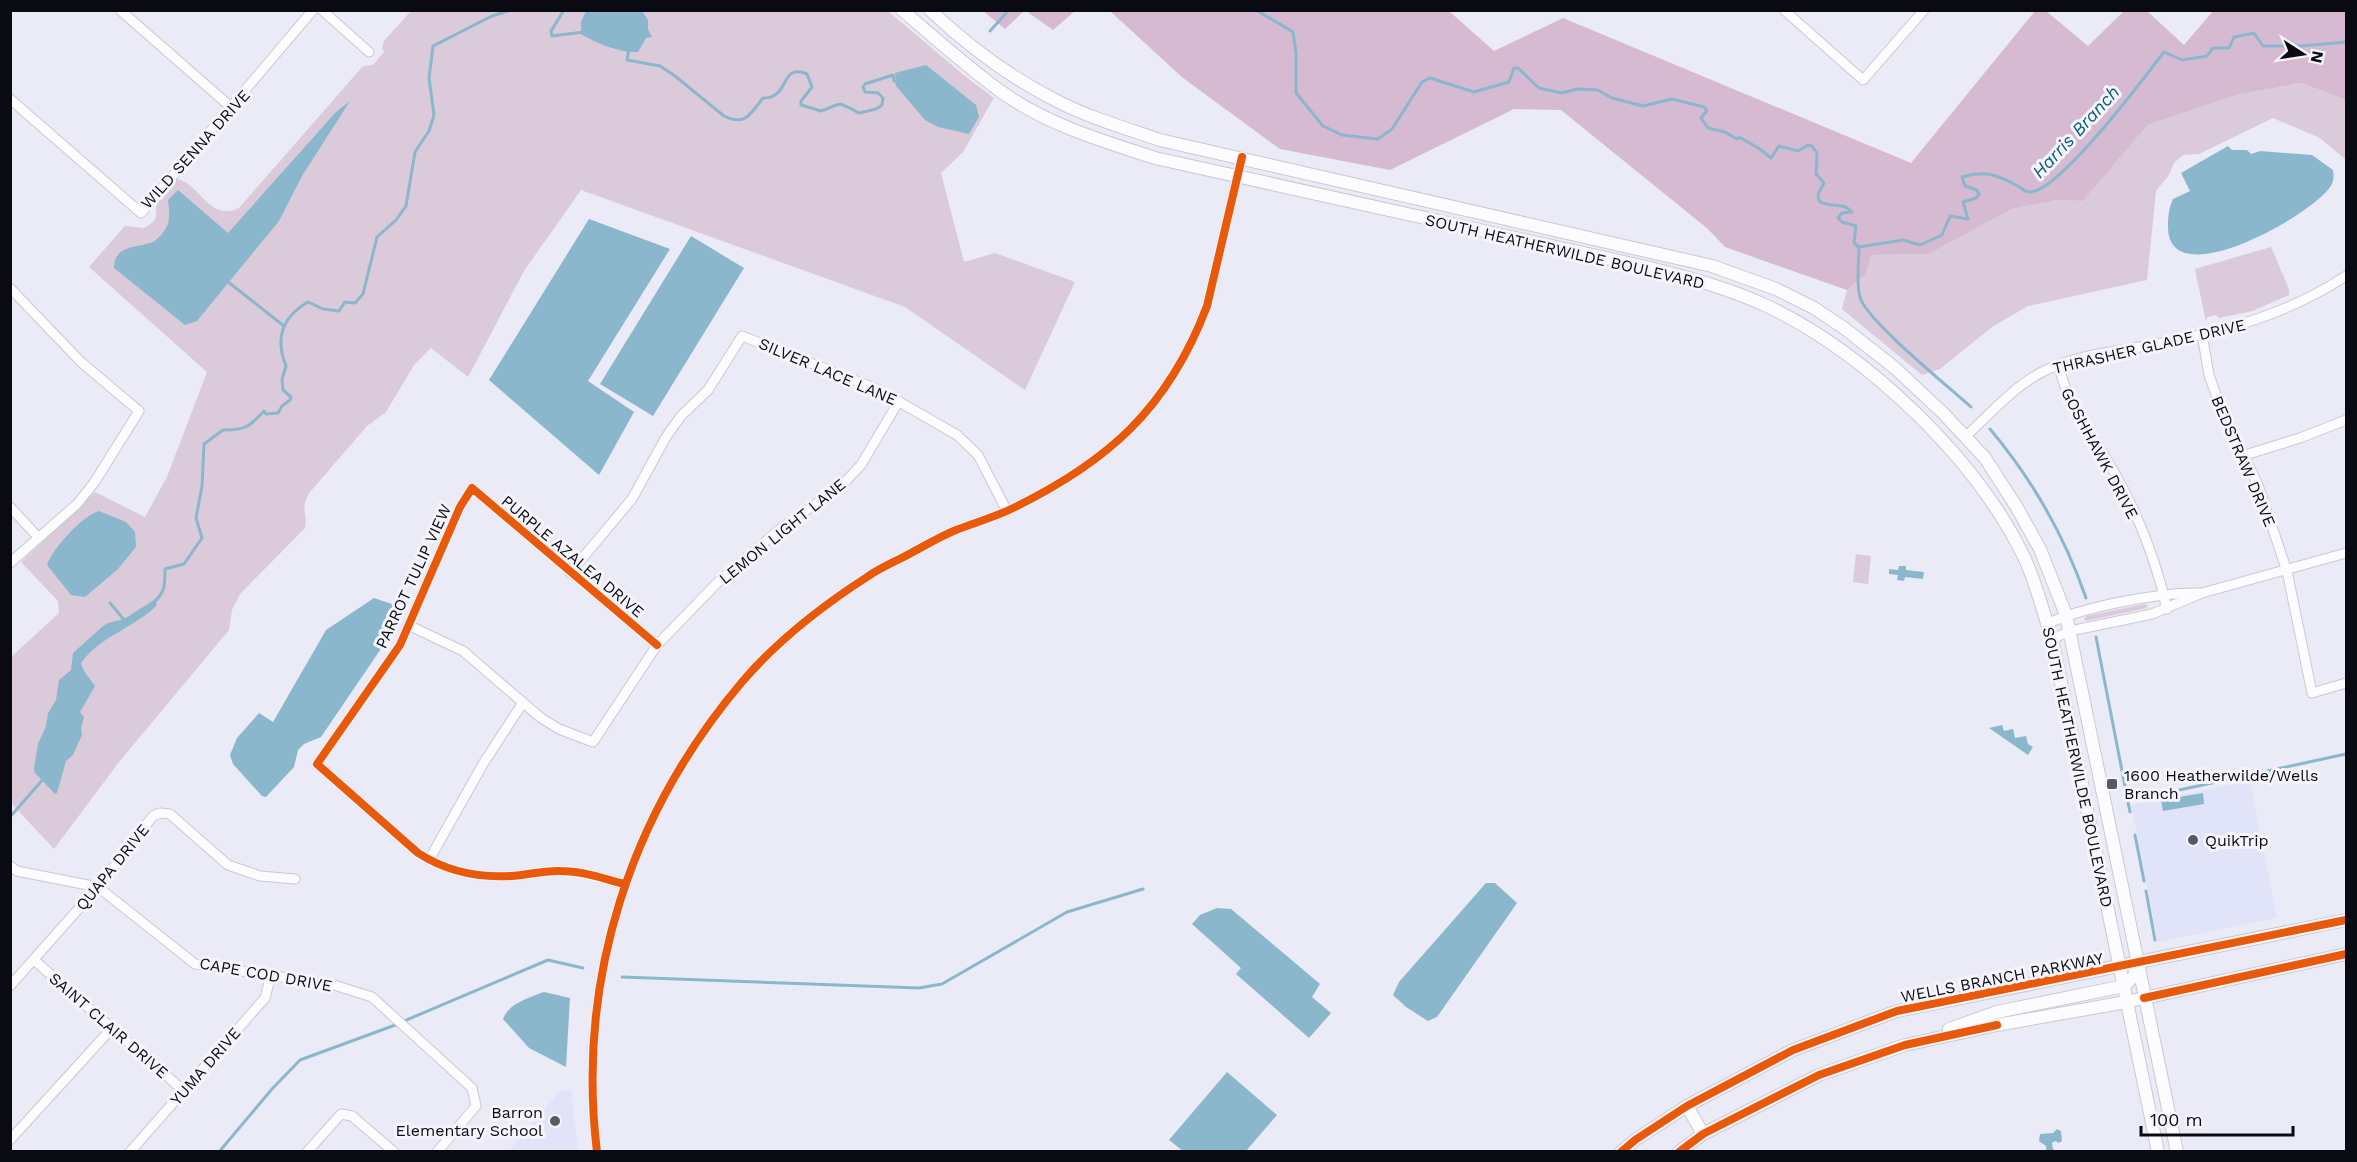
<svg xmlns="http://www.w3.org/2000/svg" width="2357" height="1162" font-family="'Work Sans',sans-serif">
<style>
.built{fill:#e1e3f8}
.green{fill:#dacada}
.forest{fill:#d5bad2}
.water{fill:#8bb7cc}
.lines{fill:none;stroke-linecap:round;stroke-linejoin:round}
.stream{stroke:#8bb7cc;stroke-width:3}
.minor-casing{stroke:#c8c9d3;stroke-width:11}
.major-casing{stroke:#c8c9d3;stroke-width:14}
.minor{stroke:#fcfcfe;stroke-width:9}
.major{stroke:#fcfcfe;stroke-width:12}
.cycleway-casing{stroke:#f4f4fa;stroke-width:11}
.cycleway{stroke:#e8590c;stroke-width:8}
.poi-dot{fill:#585963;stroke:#f4f4fa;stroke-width:2}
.labels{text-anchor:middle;stroke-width:6;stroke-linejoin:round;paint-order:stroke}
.street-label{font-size:16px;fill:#0a0a13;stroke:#f4f4fa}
.poi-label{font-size:16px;fill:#0a0a13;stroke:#f4f4fa;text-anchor:start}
.water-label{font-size:18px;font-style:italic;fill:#075f78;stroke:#f4f4fa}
</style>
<rect width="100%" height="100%" fill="#eaebf7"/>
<!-- built -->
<g class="built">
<polygon points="2250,781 2277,918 2158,942 2131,805"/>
<polygon points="571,1090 578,1151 509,1151 560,1091"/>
</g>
<!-- green -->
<g class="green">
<path d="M 411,11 L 888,11 L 966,77 L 994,98 L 963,152 L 941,173 L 964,262 L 995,253 L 1075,282 L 1025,390 L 905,307 L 581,190 L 524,271 L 468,377 L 431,348 L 414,365 L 386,412 L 367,426 L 310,492 C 299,509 308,512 305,528 L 240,594 L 232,610 L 229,630 L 119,762 L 54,849 L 11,803 L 11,657 L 59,613 L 58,601 L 21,562 L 95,492 L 145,517 L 167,477 L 207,372 L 89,267 L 125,226 L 144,228 C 164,218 152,213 158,199 C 161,192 170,185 174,179 C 199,179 207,223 239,208 L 363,66 L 373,65 L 384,52 L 382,48 L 384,41 Z"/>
<polygon points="2302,83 2346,100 2346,160 2320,138 2273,118 2199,154 2183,155 2174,163 2169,175 2156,191 2147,280 2028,306 1992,327 1940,369 1922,375 1842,309 1847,290 1866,274 1871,255 1927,254 2012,209 2057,200 2083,201 2148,125 2240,94"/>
<polygon points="2271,247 2289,289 2289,295 2252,311 2219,318 2216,315 2207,317 2206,322 2195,269"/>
<polygon points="1856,554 1871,556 1868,584 1853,582"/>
<polygon points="2145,604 2148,606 2147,608 2086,621 2084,619 2086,616"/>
</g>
<!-- forest -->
<g class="forest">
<polygon points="983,11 1024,11 1005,29"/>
<polygon points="1026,11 1075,11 1053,30"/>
<polygon points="1110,11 1449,11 1494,51 1563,18 1911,163 2035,11 2046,11 2088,46 2124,11 2147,11 2184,45 2213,11 2346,11 2346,100 2302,83 2240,94 2148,125 2083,201 2057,200 2012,209 1928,254 1871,255 1866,274 1847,290 1725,247 1708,229 1561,110 1514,109 1390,170 1280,149 1183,78"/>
</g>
<!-- water -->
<g class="water">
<path d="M 586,11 L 642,11 L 648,20 L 648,29 L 652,37 L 646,38 L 638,52 C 619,53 596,43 581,34 L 581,22 Z"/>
<polygon points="926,65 976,105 979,117 969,134 938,127 925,120 896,86 895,73"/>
<path d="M 350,101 L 302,176 L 279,221 L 197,321 L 185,325 L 114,268 C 114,244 139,248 153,242 C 157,240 164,232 166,228 C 171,220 169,209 168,200 L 178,190 L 228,233 L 336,112 Z"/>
<path d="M 2228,146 L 2232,150 L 2247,150 L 2251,154 L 2260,151 L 2312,155 L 2333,170 C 2334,176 2334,182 2330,187 C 2311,216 2167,297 2168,226 C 2168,216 2169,208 2173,199 L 2190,191 L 2181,173 Z"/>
<polygon points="589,219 670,249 588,381 634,412 599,475 489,380"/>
<polygon points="691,236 744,268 653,416 600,384"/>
<path d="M 99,511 L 126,522 L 135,532 L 136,547 L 118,569 L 85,597 L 71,595 L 47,565 C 52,549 82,516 99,511 Z"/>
<polygon points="1899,566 1906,566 1906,570 1924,572 1923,579 1905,577 1904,581 1897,580 1898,575 1889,574 1889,569 1898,570"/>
<polygon points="374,598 401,607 389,637 321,737 304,744 298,750 294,767 266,797 262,796 233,764 230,755 237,738 259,713 273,722 326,630"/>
<path d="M 154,600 L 157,605 C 136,627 100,636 81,663 L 84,671 L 95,686 L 80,712 L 84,717 L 81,728 L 82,735 L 73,755 L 66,761 L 57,793 L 55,794 L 35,773 L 34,768 L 38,744 L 46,726 L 48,713 L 56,700 L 59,680 L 71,670 L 73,653 L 102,627 L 108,623 L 124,619 Z"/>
<polygon points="2002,725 2004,731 2013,729 2015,738 2026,736 2028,744 2033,747 2028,755 1989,728"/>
<polygon points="2203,793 2204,804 2163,811 2161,800"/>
<polygon points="1486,883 1495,883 1517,903 1437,1017 1428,1021 1406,1007 1393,995 1399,982"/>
<polygon points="1217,908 1231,909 1320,984 1312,997 1331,1013 1309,1038 1236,974 1241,968 1192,924 1200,915"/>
<path d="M 544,992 L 570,998 L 566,1067 L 529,1048 L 503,1019 C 508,1004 530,997 544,992 Z"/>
<polygon points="1227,1072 1277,1115 1246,1151 1183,1151 1169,1140"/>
<polygon points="2057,1129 2061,1131 2062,1141 2059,1143 2055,1141 2052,1143 2053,1149 2056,1151 2046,1151 2046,1146 2039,1141 2040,1134 2053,1133"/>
</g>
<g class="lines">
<!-- stream -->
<g class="stream">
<polyline points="564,10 551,31 552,36 584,32"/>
<path d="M 1256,10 L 1293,32 L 1296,53 L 1296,93 L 1323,126 L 1342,135 L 1378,139 L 1392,129 L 1422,82 L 1430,78 L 1474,92 L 1509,82 L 1514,68 L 1518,68 L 1539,88 L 1562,93 L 1577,89 L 1598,90 L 1612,98 L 1643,106 L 1672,99 L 1704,107 L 1707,111 L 1701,118 L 1708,128 L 1725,132 L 1737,139 L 1739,137 L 1760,149 L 1771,158 L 1779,146 L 1798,151 L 1808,145 L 1812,146 L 1817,153 L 1816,174 L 1824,183 L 1818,194 L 1819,201 C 1830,209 1843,201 1852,212 L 1842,213 L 1838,218 L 1842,222 L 1856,226 L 1854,243 L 1859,247 L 1903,240 L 1920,245 L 1942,235 L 1950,216 L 1968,219 L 1963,202 L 1976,198 L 1979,194 L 1977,190 L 1965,186 L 1962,177 C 1984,170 1998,175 2018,186 C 2023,189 2024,192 2030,192 C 2059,192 2144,78 2164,52 L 2182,60 L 2207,56 L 2213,48 L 2229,48 L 2234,37 L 2254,33 L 2263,46 L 2301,46 L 2346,42"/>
<polyline points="990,31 1009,10"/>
<path d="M 629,49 L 627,60 L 660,66 L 675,76 L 724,116 C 747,127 751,112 763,98 C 766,98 770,98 773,96 C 788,90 783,64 807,74 L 812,87 L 801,101 L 801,105 L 821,111 C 845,103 834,100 859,113 L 876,109 L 882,105 L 883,98 L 878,93 L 865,92 L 863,87 L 865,84 L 893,75 L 894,81 L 899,83"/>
<path d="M 1859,247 C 1859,261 1856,284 1860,297 C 1865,319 1950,388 1971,407"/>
<polyline points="227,281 284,326"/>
<path d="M 1990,429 C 2032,479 2065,537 2086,598"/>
<polyline points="110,603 126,622"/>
<path d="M 153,603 C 165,593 165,585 165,569 L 184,564 L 202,538 L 196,518 L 202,486 L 204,444 L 223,430 C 246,430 249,427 264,411 L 266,414 L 278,413 L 282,406 L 290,400 L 291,397 L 283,390 L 282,379 L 286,366 C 275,339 282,317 308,302 L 323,309 L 339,311 L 345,302 L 355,303 L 363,294 L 377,237 L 396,220 L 406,206 L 415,152 L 429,131 L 434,115 L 429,78 L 433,46 L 492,16 L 511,10"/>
<polyline points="2096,637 2130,812"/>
<polyline points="2161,794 2346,754"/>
<polyline points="2128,800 2146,796"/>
<polyline points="10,817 45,777"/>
<polyline points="2135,835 2144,881"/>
<polyline points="2146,891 2155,940"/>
<polyline points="622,977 919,988 942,984 1067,912 1143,889"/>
<polyline points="404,1021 548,960 583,968"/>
<polyline points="219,1152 272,1089 300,1060 398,1024"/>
</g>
<defs>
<g id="minor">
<polyline points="120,10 232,108"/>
<polyline points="322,10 369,52"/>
<polyline points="1784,10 1863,80 1924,10"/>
<polyline points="10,99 141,213 313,10"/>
<polyline points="10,288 81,362 139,411 94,483 77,504 10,563"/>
<polyline points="2202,334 2209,375 2218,400 2258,485 2287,571 2312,693 2346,683"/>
<path d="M 2059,365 C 2066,401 2085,425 2104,455 C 2133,502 2155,555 2167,609"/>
<path d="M 1965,437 C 1989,415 2013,387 2042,372 C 2076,354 2120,351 2158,344 C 2230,329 2284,316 2346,276"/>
<polyline points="2245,455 2300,438 2346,420"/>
<polyline points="10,507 38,537"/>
<polyline points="570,573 632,499 666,437 681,416 708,390 742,336 877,389 957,435 978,455 1007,511"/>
<path d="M 2047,624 C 2082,607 2161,592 2200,593"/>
<polyline points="408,625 463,651 541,718 559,729 593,742 657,645 718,582 780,529 841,486 861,465 899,401"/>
<polyline points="2052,639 2070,631 2152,614 2202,593 2346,553"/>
<polyline points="429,860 483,764 522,704"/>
<polyline points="10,866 17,871 98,887 195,964 334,985 372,997 472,1088 476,1106 437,1152"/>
<path d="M 625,884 C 604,879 583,871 561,871 C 544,870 528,875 511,876 C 478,878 446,871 418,853 L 317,764 L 400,645 L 460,507 L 472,488 L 657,645"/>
<polyline points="34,960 184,1091"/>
<polyline points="10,986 98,887 153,816 160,813 170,814 228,865 260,876 295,879"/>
<polyline points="10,1140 112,1028"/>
<polyline points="130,1152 265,998 271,975"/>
<polyline points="307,1152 341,1114 352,1116 394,1152"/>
<path d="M 597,1152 C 576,979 631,813 742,682 C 777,641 822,606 867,577 C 881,567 897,561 911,553 C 926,545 941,536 956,530 C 974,523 992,518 1009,510 C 1107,463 1168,409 1207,306 L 1242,157"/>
</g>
<g id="major">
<path d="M 902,10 C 935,38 968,68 1003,93 C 1048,125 1103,141 1155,158 L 1646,267 C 1687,277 1728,288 1767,306 C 1866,353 1976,458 2024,557 C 2036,582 2043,612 2052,639 L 2158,1152"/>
<path d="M 930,10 C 967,45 1011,78 1057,101 C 1090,118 1125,128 1160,140 L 1712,266 L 1776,289 L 1814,308 L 1844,328 L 1895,368 L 1944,414 L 1985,458 L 2016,506 L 2040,549 L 2066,615 L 2177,1152"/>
<polyline points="1949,1029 1997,1012 2124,986 2134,976 2137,964"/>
<polyline points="1687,1106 1703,1134"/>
<polyline points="1621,1152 1635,1140 1687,1106 1793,1050 1897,1011 2346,920"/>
<polyline points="1679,1152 1703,1134 1819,1075 1905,1045 1997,1025 2126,1002 2346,954"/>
</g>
</defs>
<!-- minor casing -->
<use href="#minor" class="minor-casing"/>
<!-- major casing -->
<use href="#major" class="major-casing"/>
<!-- minor -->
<use href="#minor" class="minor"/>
<!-- major -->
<use href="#major" class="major"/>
<defs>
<g id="cycleway">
<path d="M 625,884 C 604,879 583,871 561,871 C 544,870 528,875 511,876 C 478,878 446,871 418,853 L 317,764 L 400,645 L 460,507 L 472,488 L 657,645"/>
<polyline points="2144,998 2346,954"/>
<path d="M 597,1152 C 576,979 631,813 742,682 C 777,641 822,606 867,577 C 881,567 897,561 911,553 C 926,545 941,536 956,530 C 974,523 992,518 1009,510 C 1107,463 1168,409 1207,306 L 1242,157"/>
<polyline points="1621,1152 1635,1140 1687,1106 1793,1050 1897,1011 2346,920"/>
<polyline points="1679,1152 1703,1134 1819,1075 1905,1045 1997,1025"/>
</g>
</defs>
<!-- cycleway casing -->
<use href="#cycleway" class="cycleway-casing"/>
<!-- cycleway -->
<use href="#cycleway" class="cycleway"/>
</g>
<!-- markers -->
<g class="poi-dot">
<rect x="2106" y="778" width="12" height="12" rx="3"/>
<circle cx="2193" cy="840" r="6"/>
<circle cx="555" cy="1121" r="6"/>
</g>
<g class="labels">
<!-- street labels -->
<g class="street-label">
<text transform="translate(195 149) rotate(-48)" y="6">WILD SENNA DRIVE</text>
<text transform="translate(1565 251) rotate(13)" y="6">SOUTH HEATHERWILDE BOULEVARD</text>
<text transform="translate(2149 346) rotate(-13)" y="6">THRASHER GLADE DRIVE</text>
<text transform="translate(828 371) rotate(23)" y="6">SILVER LACE LANE</text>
<text transform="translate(2100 453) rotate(62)" y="6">GOSHHAWK DRIVE</text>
<text transform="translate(2244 461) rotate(67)" y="6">BEDSTRAW DRIVE</text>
<text transform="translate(782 531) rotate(-39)" y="6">LEMON LIGHT LANE</text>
<text transform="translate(573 556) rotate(40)" y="6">PURPLE AZALEA DRIVE</text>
<text transform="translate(413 576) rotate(-65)" y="6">PARROT TULIP VIEW</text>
<text transform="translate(2078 767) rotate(78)" y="6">SOUTH HEATHERWILDE BOULEVARD</text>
<text transform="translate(112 867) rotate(-51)" y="6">QUAPA DRIVE</text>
<text transform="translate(266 974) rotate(10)" y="6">CAPE COD DRIVE</text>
<text transform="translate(2002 977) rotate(-11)" y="6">WELLS BRANCH PARKWAY</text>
<text transform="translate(109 1025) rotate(41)" y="6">SAINT CLAIR DRIVE</text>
<text transform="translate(205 1066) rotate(-49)" y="6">YUMA DRIVE</text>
</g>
<!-- poi labels -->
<g class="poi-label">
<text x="2124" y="781">1600 Heatherwilde/Wells<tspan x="2124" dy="18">Branch</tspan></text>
<text x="2205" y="846">QuikTrip</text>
<text x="543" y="1118" text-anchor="end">Barron<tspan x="543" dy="18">Elementary School</tspan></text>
</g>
<!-- water labels -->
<g class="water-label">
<text transform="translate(2076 132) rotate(-47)" y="6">Harris Branch</text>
</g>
</g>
<!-- border -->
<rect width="2357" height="1162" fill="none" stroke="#0a0a13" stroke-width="24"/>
<!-- north arrow -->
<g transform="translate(2303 54) rotate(102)" stroke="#f4f4fa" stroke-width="4.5" paint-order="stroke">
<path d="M0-4.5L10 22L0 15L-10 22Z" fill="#0a0a13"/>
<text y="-9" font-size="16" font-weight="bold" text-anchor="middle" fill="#0a0a13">N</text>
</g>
<!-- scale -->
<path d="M2141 1126v9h152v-9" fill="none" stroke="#0a0a13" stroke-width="3"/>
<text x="2150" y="1126" font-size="18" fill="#0a0a13" stroke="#f4f4fa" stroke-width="4.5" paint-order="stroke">100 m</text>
</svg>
